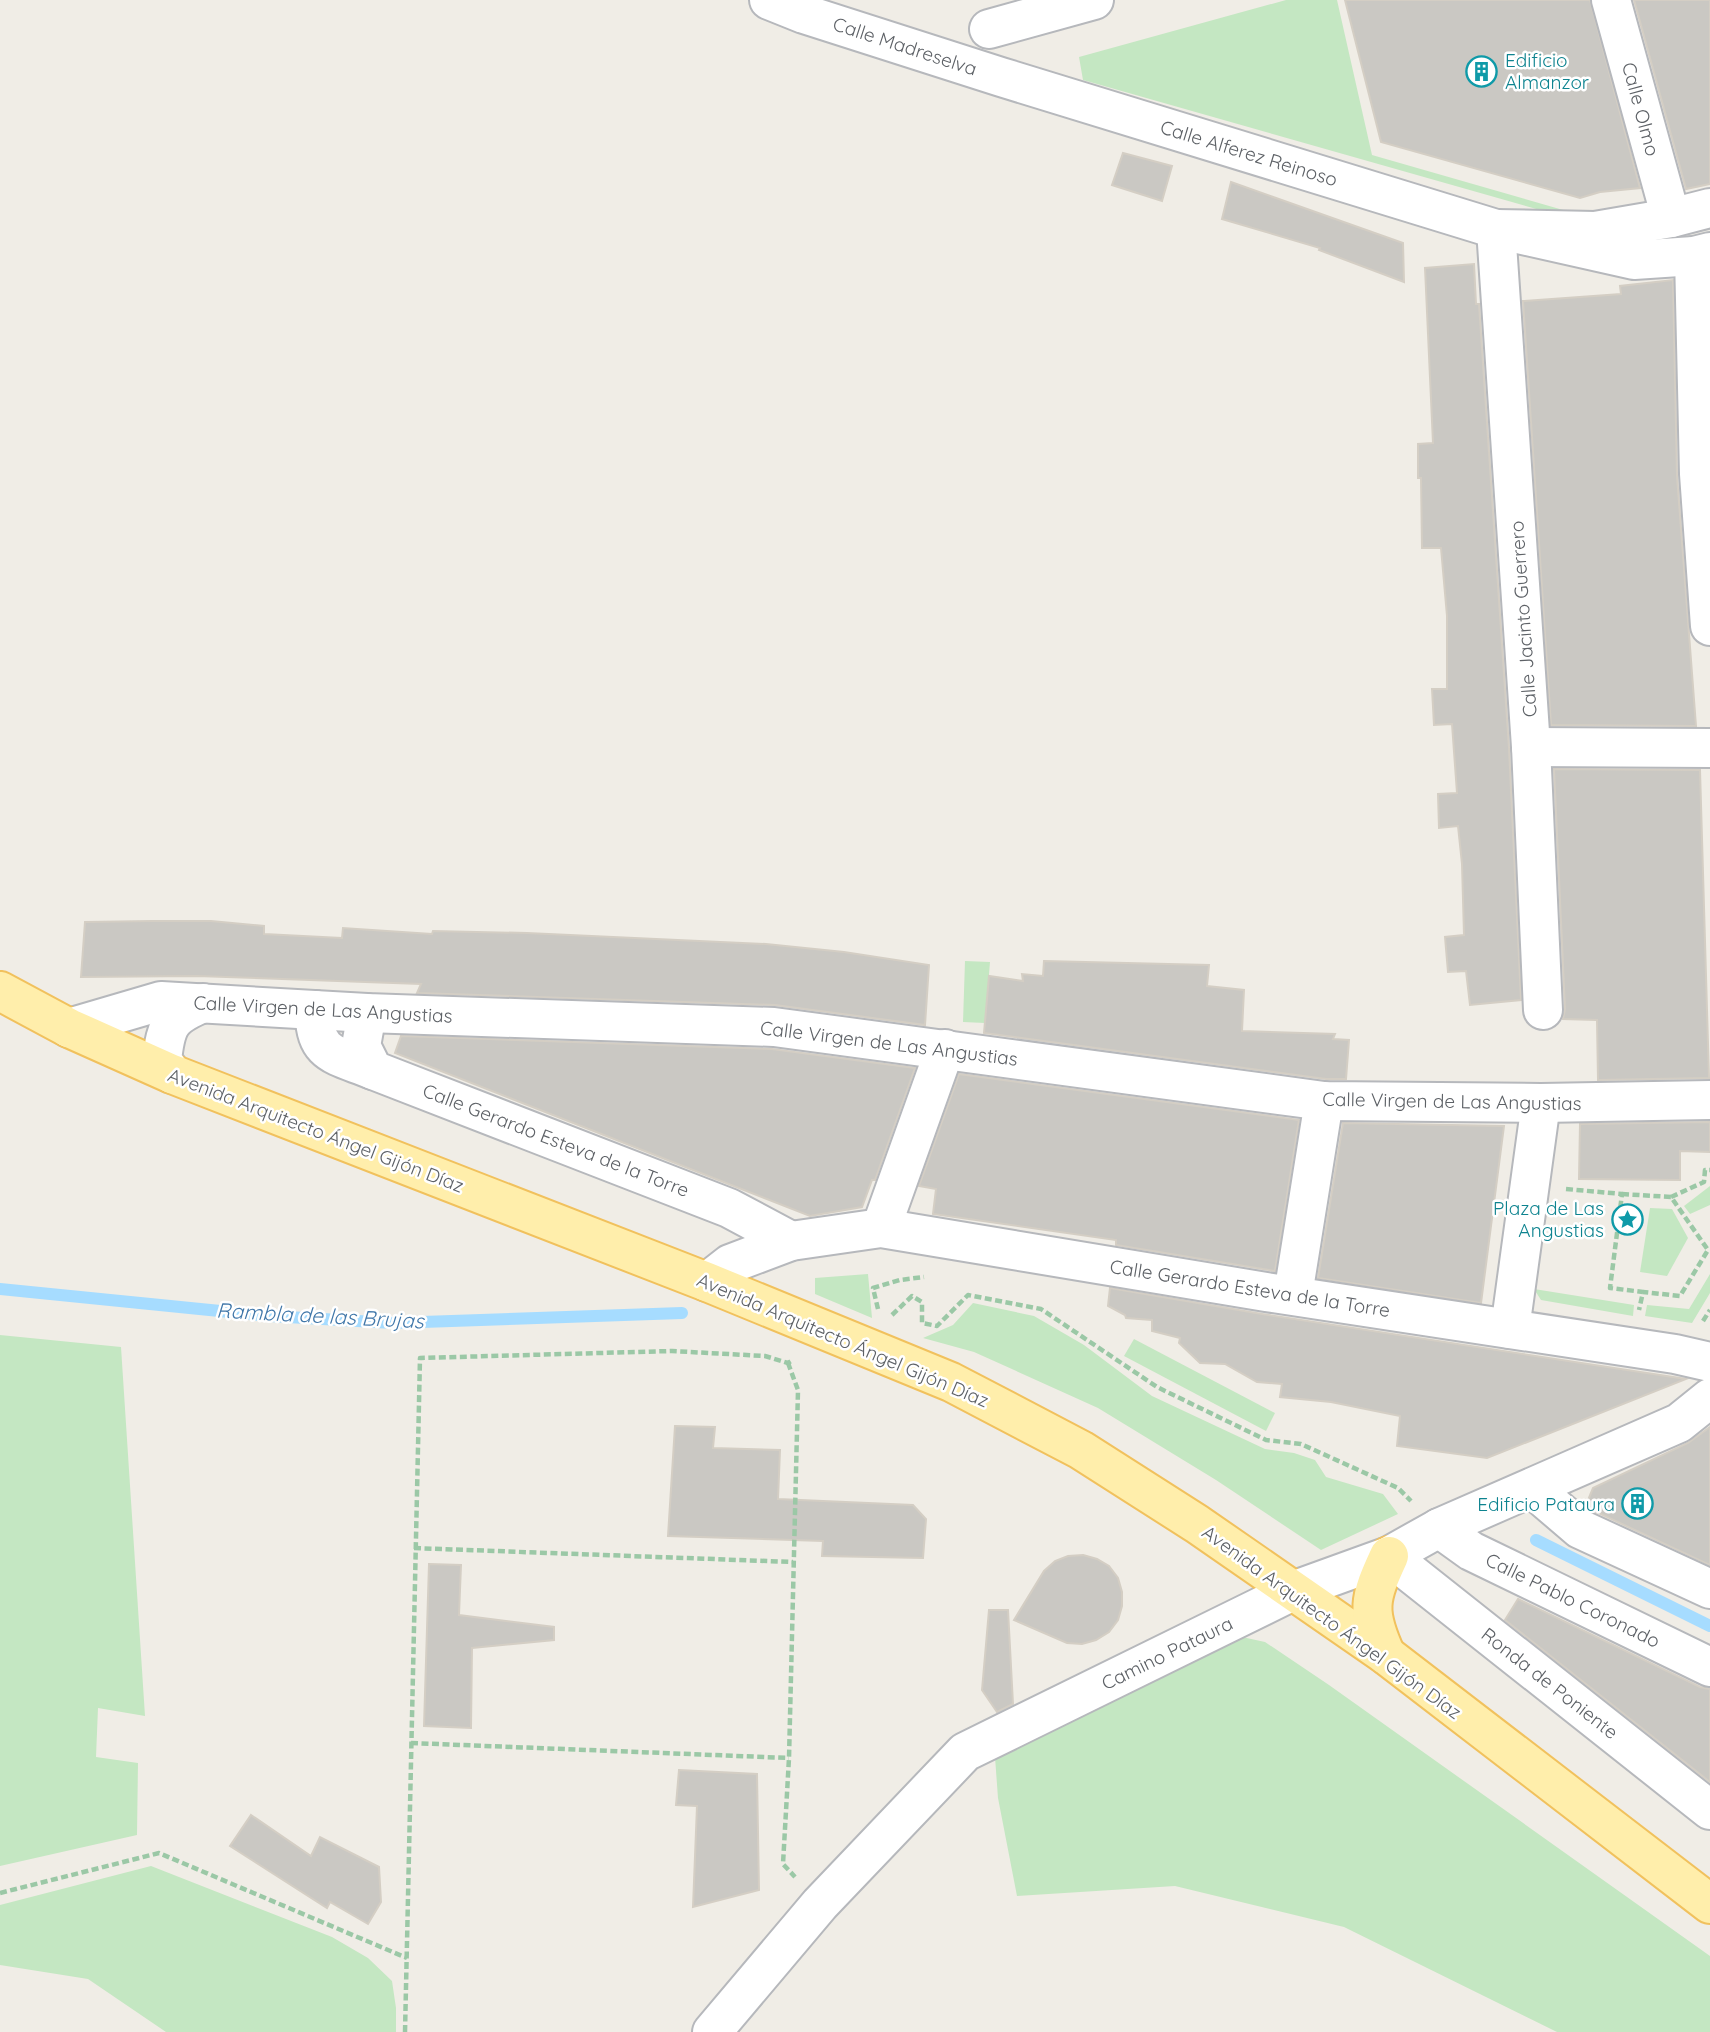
<svg xmlns="http://www.w3.org/2000/svg" width="1710" height="2032" font-family="Quicksand,sans-serif">
<style>
.green{fill:#c4e7c2}
.lines{fill:none;stroke-linecap:round;stroke-linejoin:round}
.stream{stroke:#a6dcff;stroke-width:12}
.building{fill:#cac8c3;stroke:#d4cec4;stroke-width:2}
.minor-casing{stroke:#b6b8bc;stroke-width:42}
.major-casing{stroke:#f1c15d;stroke-width:42}
.path{stroke:#9bc8a6;stroke-width:4.5;stroke-dasharray:7 3.5;stroke-linecap:butt}
.minor{stroke:#fff;stroke-width:38}
.major{stroke:#ffeeab;stroke-width:38}
.labels{text-anchor:middle;stroke-width:5;stroke-linejoin:round;paint-order:stroke}
.street-label{font-size:19px;fill:#5d6166;stroke:#fff}
.culture-label{font-size:19px;fill:#0d838f;stroke:#fff;text-anchor:end}
.water-label{font-size:21px;font-style:italic;fill:#4077a9;stroke:#fff}
</style>
<rect width="100%" height="100%" fill="#f0ede6"/>
<!-- green -->
<g class="green">
<polygon points="1286,0 1337,0 1372,155 1584,216 1582,222 1083,80 1079,57"/>
<polygon points="965,961 990,962 985,1023 963,1022"/>
<polygon points="1710,1186 1710,1205 1690,1214 1684,1206"/>
<polygon points="1650,1208 1672,1209 1688,1238 1667,1276 1640,1272"/>
<polygon points="868,1274 872,1318 815,1294 815,1278"/>
<polygon points="1710,1274 1710,1293 1692,1323 1645,1316 1647,1305 1689,1309"/>
<polygon points="1534,1289 1634,1305 1633,1316 1541,1300"/>
<polygon points="973,1303 1034,1316 1084,1345 1152,1396 1265,1449 1294,1453 1315,1460 1326,1477 1383,1494 1398,1514 1321,1550 1216,1480 1098,1408 974,1352 923,1338 953,1325"/>
<polygon points="0,1335 121,1347 145,1716 98,1708 96,1757 138,1763 137,1835 0,1866"/>
<polygon points="1134,1339 1275,1413 1266,1431 1124,1356"/>
<polygon points="1242,1637 1265,1642 1329,1685 1710,1956 1710,2032 1557,2032 1344,1927 1175,1886 1017,1896 998,1798 995,1757"/>
<polygon points="151,1866 332,1937 368,1958 392,1981 396,2008 396,2032 166,2032 88,1979 0,1965 0,1905"/>
</g>
<g class="lines">
<!-- stream -->
<g class="stream">
<polyline points="0,1289 270,1316 393,1323 682,1313"/>
<polyline points="1536,1540 1710,1626"/>
</g>
</g>
<!-- building -->
<g class="building">
<polygon points="1345,0 1590,0 1640,188 1600,192 1580,198 1381,142"/>
<polygon points="1634,0 1710,0 1710,184 1686,189"/>
<polygon points="1123,153 1172,166 1162,201 1112,185"/>
<polygon points="1231,182 1403,243 1404,282 1319,250 1320,248 1222,219"/>
<polygon points="1474,264 1476,304 1479,304 1509,748 1521,1000 1470,1005 1466,971 1448,972 1445,937 1464,935 1462,864 1458,826 1439,828 1438,794 1457,793 1452,724 1434,725 1432,689 1447,689 1447,616 1441,548 1422,548 1421,478 1418,478 1418,444 1433,443 1425,268"/>
<polygon points="1673,280 1677,476 1696,726 1551,725 1523,301 1621,294 1620,286"/>
<polygon points="1554,769 1700,770 1709,1078 1598,1080 1597,1020 1563,1019 1565,1009"/>
<polygon points="152,921 211,921 264,926 264,934 342,938 343,928 432,934 433,931 527,933 766,944 844,952 929,965 925,1025 775,1005 417,993 421,984 197,976 81,977 85,922"/>
<polygon points="1044,961 1209,965 1207,986 1244,990 1242,1031 1335,1034 1333,1039 1349,1040 1346,1079 1326,1079 984,1033 989,976 1023,981 1022,974 1043,976"/>
<polygon points="401,1036 772,1049 915,1068 875,1180 872,1180 862,1207 810,1216 395,1053"/>
<polygon points="959,1074 1299,1120 1275,1271 1116,1245 1116,1240 933,1214 936,1189 919,1186"/>
<polygon points="1710,1122 1710,1152 1680,1151 1680,1180 1579,1179 1580,1124"/>
<polygon points="1343,1123 1504,1126 1481,1303 1318,1278"/>
<polygon points="1110,1288 1262,1314 1686,1379 1487,1458 1397,1446 1400,1416 1331,1402 1280,1397 1282,1384 1257,1382 1225,1364 1200,1363 1179,1343 1180,1338 1152,1331 1152,1320 1126,1318 1125,1315 1108,1306"/>
<polygon points="675,1426 715,1427 713,1448 780,1450 778,1499 913,1505 926,1519 923,1558 822,1556 823,1541 668,1536"/>
<polygon points="1710,1427 1710,1565 1592,1510 1586,1505 1593,1488 1688,1443"/>
<polygon points="1083,1555 1097,1559 1109,1566 1118,1578 1122,1592 1122,1606 1118,1620 1109,1632 1096,1640 1082,1644 1067,1643 1014,1620 1044,1571 1055,1561 1068,1556"/>
<polygon points="429,1564 461,1565 459,1615 554,1627 554,1640 472,1648 471,1728 424,1726"/>
<polygon points="1518,1599 1700,1687 1710,1689 1710,1782 1505,1620"/>
<polygon points="989,1610 1008,1610 1013,1704 997,1712 982,1690"/>
<polygon points="679,1770 757,1774 759,1890 693,1907 697,1806 676,1805"/>
<polygon points="251,1815 311,1856 320,1837 379,1867 381,1902 368,1924 330,1902 327,1908 230,1846"/>
</g>
<g class="lines">
<defs>
<g id="minor">
<polyline points="769,0 804,14 1001,77 1496,229 1634,260 1694,256 1710,252"/>
<polyline points="1611,0 1671,218"/>
<polyline points="989,29 1094,0"/>
<polyline points="1694,256 1699,474 1710,626"/>
<polyline points="1531,747 1710,748"/>
<path d="M 315,1010 C 313,1056 337,1055 373,1070"/>
<polyline points="1543,1010 1531,747 1496,229 1595,231 1671,218 1710,208"/>
<polyline points="367,1013 361,1046 373,1070 729,1208 791,1241"/>
<polyline points="69,1028 161,1001 367,1013 774,1027 1324,1101 1541,1103 1710,1100"/>
<path d="M 172,1074 L 162,1060 C 166,1024 170,1017 203,1003"/>
<polyline points="881,1228 945,1049"/>
<polyline points="707,1282 730,1264 791,1241 881,1228 1266,1292 1675,1354 1710,1362"/>
<polyline points="1293,1295 1324,1101"/>
<polyline points="1510,1329 1541,1103"/>
<polyline points="1532,1488 1580,1529 1710,1589"/>
<polyline points="1439,1528 1471,1551 1710,1667"/>
<polyline points="1389,1556 1710,1810"/>
<polyline points="712,2032 820,1904 965,1752 1295,1590 1389,1556 1439,1528 1679,1423 1710,1398"/>
</g>
<g id="major">
<polyline points="0,991 69,1028 172,1074 707,1282 951,1382 1081,1450 1197,1524 1386,1655 1710,1904"/>
<path d="M 1386,1655 C 1366,1611 1369,1599 1389,1556"/>
</g>
</defs>
<!-- minor casing -->
<use href="#minor" class="minor-casing"/>
<!-- major casing -->
<use href="#major" class="major-casing"/>
<!-- path -->
<g class="path">
<polyline points="1566,1189 1622,1194 1610,1288 1643,1292 1639,1310"/>
<polyline points="1622,1194 1671,1197 1708,1250 1680,1296 1643,1292"/>
<polyline points="1671,1197 1704,1182 1705,1170 1710,1170"/>
<polyline points="878,1309 873,1288 900,1280 924,1277"/>
<polyline points="892,1315 912,1296 922,1302 922,1323 937,1326 968,1295 1041,1309 1157,1387 1266,1440 1301,1444 1398,1488 1411,1501"/>
<polyline points="1703,1321 1710,1310"/>
<polyline points="788,1363 798,1390 789,1758 783,1864 795,1877"/>
<polyline points="414,1548 793,1562"/>
<polyline points="411,1743 789,1758"/>
<polyline points="0,1893 159,1853 407,1958"/>
<polyline points="405,2032 420,1358 672,1351 765,1356 788,1363 793,1360"/>
</g>
<!-- minor -->
<use href="#minor" class="minor"/>
<!-- major -->
<use href="#major" class="major"/>
</g>
<!-- icons -->
<defs>
<symbol id="building-ring" viewBox="-11 -11 22 22"><circle r="9.5" fill="#fff" stroke="#0f9aa8" stroke-width="1.5"/><path d="M-4-6H4V6H1V3H-1V6H-4ZM-2.5-4.3h1.7v1.8h-1.7ZM.8-4.3h1.7v1.8H.8ZM-2.5-1h1.7V.8h-1.7ZM.8-1h1.7V.8H.8Z" fill="#0f9aa8"/></symbol>
<symbol id="sight-ring" viewBox="-11 -11 22 22"><circle r="9.5" fill="#fff" stroke="#0f9aa8" stroke-width="1.5"/><path d="M0-6L1.8-2.2L6-1.7L2.9 1.2L3.7 5.4L0 3.3L-3.7 5.4L-2.9 1.2L-6-1.7L-1.8-2.2Z" fill="#0f9aa8"/></symbol>
</defs>
<g fill-rule="evenodd">
<use href="#building-ring" x="1464" y="54" width="35" height="35"/>
<use href="#sight-ring" x="1610" y="1202" width="35" height="35"/>
<use href="#building-ring" x="1620" y="1486" width="35" height="35"/>
</g>
<g class="labels">
<!-- street labels -->
<g class="street-label">
<text transform="translate(905 46) rotate(18)" y="7">Calle Madreselva</text>
<text transform="translate(1641 109) rotate(75)" y="7">Calle Olmo</text>
<text transform="translate(1249 153) rotate(17)" y="7">Calle Alferez Reinoso</text>
<text transform="translate(1523 619) rotate(-94)" y="7">Calle Jacinto Guerrero</text>
<text transform="translate(323 1009) rotate(3)" y="7">Calle Virgen de Las Angustias</text>
<text transform="translate(889 1043) rotate(7)" y="7">Calle Virgen de Las Angustias</text>
<text transform="translate(1452 1101) rotate(1)" y="7">Calle Virgen de Las Angustias</text>
<text transform="translate(316 1130) rotate(21)" y="7">Avenida Arquitecto Ángel Gijón Díaz</text>
<text transform="translate(556 1140) rotate(21)" y="7">Calle Gerardo Esteva de la Torre</text>
<text transform="translate(1250 1288) rotate(9)" y="7">Calle Gerardo Esteva de la Torre</text>
<text transform="translate(843 1340) rotate(23)" y="7">Avenida Arquitecto Ángel Gijón Díaz</text>
<text transform="translate(1573 1600) rotate(26)" y="7">Calle Pablo Coronado</text>
<text transform="translate(1332 1622) rotate(36)" y="7">Avenida Arquitecto Ángel Gijón Díaz</text>
<text transform="translate(1167 1653) rotate(-26)" y="7">Camino Pataura</text>
<text transform="translate(1550 1683) rotate(38)" y="7">Ronda de Poniente</text>
</g>
<!-- culture labels -->
<g class="culture-label">
<text x="1505" y="67" text-anchor="start">Edificio<tspan x="1505" dy="22">Almanzor</tspan></text>
<text x="1604" y="1215">Plaza de Las<tspan x="1604" dy="22">Angustias</tspan></text>
<text x="1615" y="1511">Edificio Pataura</text>
</g>
<!-- water labels -->
<g class="water-label">
<text transform="translate(320 1316) rotate(3)" y="7">Rambla de las Brujas</text>
</g>
</g>
</svg>
